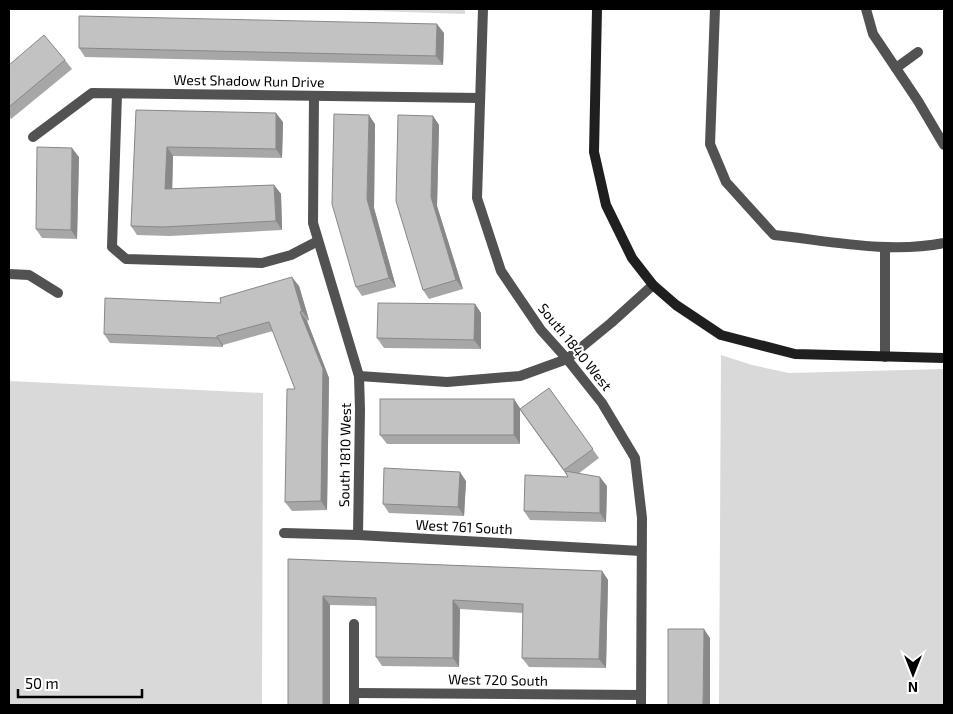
<svg xmlns="http://www.w3.org/2000/svg" width="953" height="714" font-family="'Exo 2',sans-serif">
<style>
.green{fill:#d9d9d9}
.lines{fill:none;stroke-linecap:round;stroke-linejoin:round}
.street{stroke:#525252;stroke-width:10}
.secondary{stroke:#1f1f1f;stroke-width:10}
.wall{fill:#a7a7a7}
.shaded-wall{fill:#888}
.building{fill:#c2c2c2;stroke:#888}
.labels{text-anchor:middle;stroke-width:4;stroke-linejoin:round;paint-order:stroke}
.street-label{font-size:14px;fill:#000;stroke:#fff}
</style>
<rect width="100%" height="100%" fill="#fff"/>
<!-- green -->
<g class="green">
<polygon points="314,9 465,9 465,14"/>
<polygon points="721,355 752,365 789,373 944,369 944,705 719,705"/>
<polygon points="9,381 263,393 262,705 9,705"/>
</g>
<g class="lines">
<!-- street -->
<g class="street">
<polyline points="483,9 477,198 501,271 541,330 567,359 602,403 635,458 642,518 641,705"/>
<path d="M 715,9 L 710,144 L 726,182 L 774,235 C 830,241 889,254 944,243"/>
<polyline points="866,9 873,34 918,101 944,145"/>
<polyline points="896,68 918,52"/>
<polyline points="117,94 112,247 126,259 262,263 291,255 318,241"/>
<polyline points="314,96 313,223 359,376 360,410 358,535"/>
<polyline points="33,137 92,93 480,98"/>
<polyline points="885,247 885,357"/>
<polyline points="9,274 29,275 58,293"/>
<polyline points="359,376 447,382 520,376 567,359 611,323 653,285"/>
<polyline points="284,533 358,535 641,551"/>
<polyline points="354,624 354,705"/>
<polyline points="354,693 641,695"/>
</g>
<!-- secondary -->
<polyline class="secondary" points="597,9 594,152 606,205 632,258 653,285 676,305 721,335 795,354 944,358"/>
</g>
<!-- wall -->
<g class="wall">
<polygon points="444,33 443,65 85,57 79,48"/>
<polygon points="65,60 72,69 11,119 9,116 9,65"/>
<polygon points="136,110 283,122 282,158 173,156 172,189 274,185 281,194 282,230 170,236 137,235 131,226"/>
<polygon points="433,116 439,125 437,206 463,289 429,299 423,290"/>
<polygon points="375,124 374,208 396,287 362,296 356,287"/>
<polygon points="79,157 77,239 42,238 36,229"/>
<polygon points="299,286 309,320 307,321 329,378 327,510 292,511 285,502 295,389 273,331 223,345 223,347 110,343 104,334 221,303"/>
<polygon points="475,304 481,313 481,349 384,348 377,338"/>
<polygon points="549,388 599,458 578,474 607,486 606,522 530,520 524,511 568,477 520,410 520,444 387,444 380,435 520,409"/>
<polygon points="466,481 464,516 389,513 383,504"/>
<polygon points="288,559 602,571 608,580 606,668 529,667 522,658 523,613 460,609 459,667 382,666 376,657 376,606 330,605 330,705 288,705"/>
</g>
<!-- shaded-wall -->
<g class="shaded-wall">
<polygon points="437,24 444,33 443,65 436,56"/>
<polygon points="276,113 283,122 282,158 276,149"/>
<polygon points="369,115 375,124 374,208 396,287 389,278 367,199"/>
<polygon points="433,116 439,125 437,206 463,289 456,280 431,197"/>
<polygon points="167,147 173,156 172,198 165,189"/>
<polygon points="72,148 79,157 77,239 71,230"/>
<polygon points="274,185 281,194 282,230 276,221"/>
<polygon points="292,277 299,286 309,320 302,311"/>
<polygon points="475,304 481,313 481,349 474,340"/>
<polygon points="300,312 307,321 329,378 327,510 321,501"/>
<polygon points="217,336 223,345 223,347 217,338"/>
<polygon points="514,399 520,408 520,444 514,435"/>
<polygon points="460,472 466,481 464,516 458,507"/>
<polygon points="600,477 607,486 606,522 600,513"/>
<polygon points="602,571 608,580 606,668 599,659"/>
<polygon points="323,596 330,605 330,705 323,705"/>
<polygon points="453,600 460,609 459,667 453,658"/>
<polygon points="704,629 710,638 710,705 703,705"/>
</g>
<!-- building -->
<g class="building">
<polygon points="79,16 437,24 436,56 79,48"/>
<polygon points="44,35 65,60 9,107 9,65"/>
<polygon points="136,110 276,113 276,149 167,147 165,189 274,185 276,221 163,227 131,226"/>
<polygon points="334,114 369,115 367,199 389,278 356,287 332,204"/>
<polygon points="398,115 433,116 431,197 456,280 423,290 396,201"/>
<polygon points="37,147 72,148 71,230 36,229"/>
<polygon points="292,277 302,311 300,312 323,369 321,501 285,502 287,389 295,389 269,322 217,336 217,338 104,334 105,298 221,303 220,298"/>
<polygon points="378,303 475,304 474,340 377,338"/>
<polygon points="549,388 593,449 564,470 520,409"/>
<rect x="380" y="399" width="134" height="36"/>
<polygon points="384,468 460,472 458,507 383,504"/>
<polygon points="565,471 600,477 600,513 524,511 525,475 568,477"/>
<polygon points="288,559 602,571 599,659 522,658 523,604 453,600 453,658 376,657 376,598 323,596 323,705 288,705"/>
<polygon points="668,629 704,629 703,705 668,705"/>
</g>
<g class="labels">
<!-- street labels -->
<g class="street-label">
<text transform="translate(249 81) rotate(1)" y="5">West Shadow Run Drive</text>
<text transform="translate(575 347) rotate(51)" y="5">South 1840 West</text>
<text transform="translate(345 455) rotate(-89)" y="5">South 1810 West</text>
<text transform="translate(464 527) rotate(3)" y="5">West 761 South</text>
<text transform="translate(498 680) rotate(1)" y="5">West 720 South</text>
</g>
</g>
<!-- border -->
<rect width="953" height="714" fill="none" stroke="#000000" stroke-width="20"/>
<!-- north arrow -->
<g transform="translate(913 674) rotate(180)" stroke="#ffffff" stroke-width="4" paint-order="stroke">
<path d="M0-4L9 19L0 12L-9 19Z" fill="#000000"/>
<text y="-8" font-size="14" font-weight="bold" text-anchor="middle" fill="#000000">N</text>
</g>
<!-- scale -->
<path d="M18 689v8h124v-8" fill="none" stroke="#000000" stroke-width="2.5"/>
<text x="25" y="689" font-size="15" fill="#000000" stroke="#ffffff" stroke-width="4" paint-order="stroke">50 m</text>
</svg>
